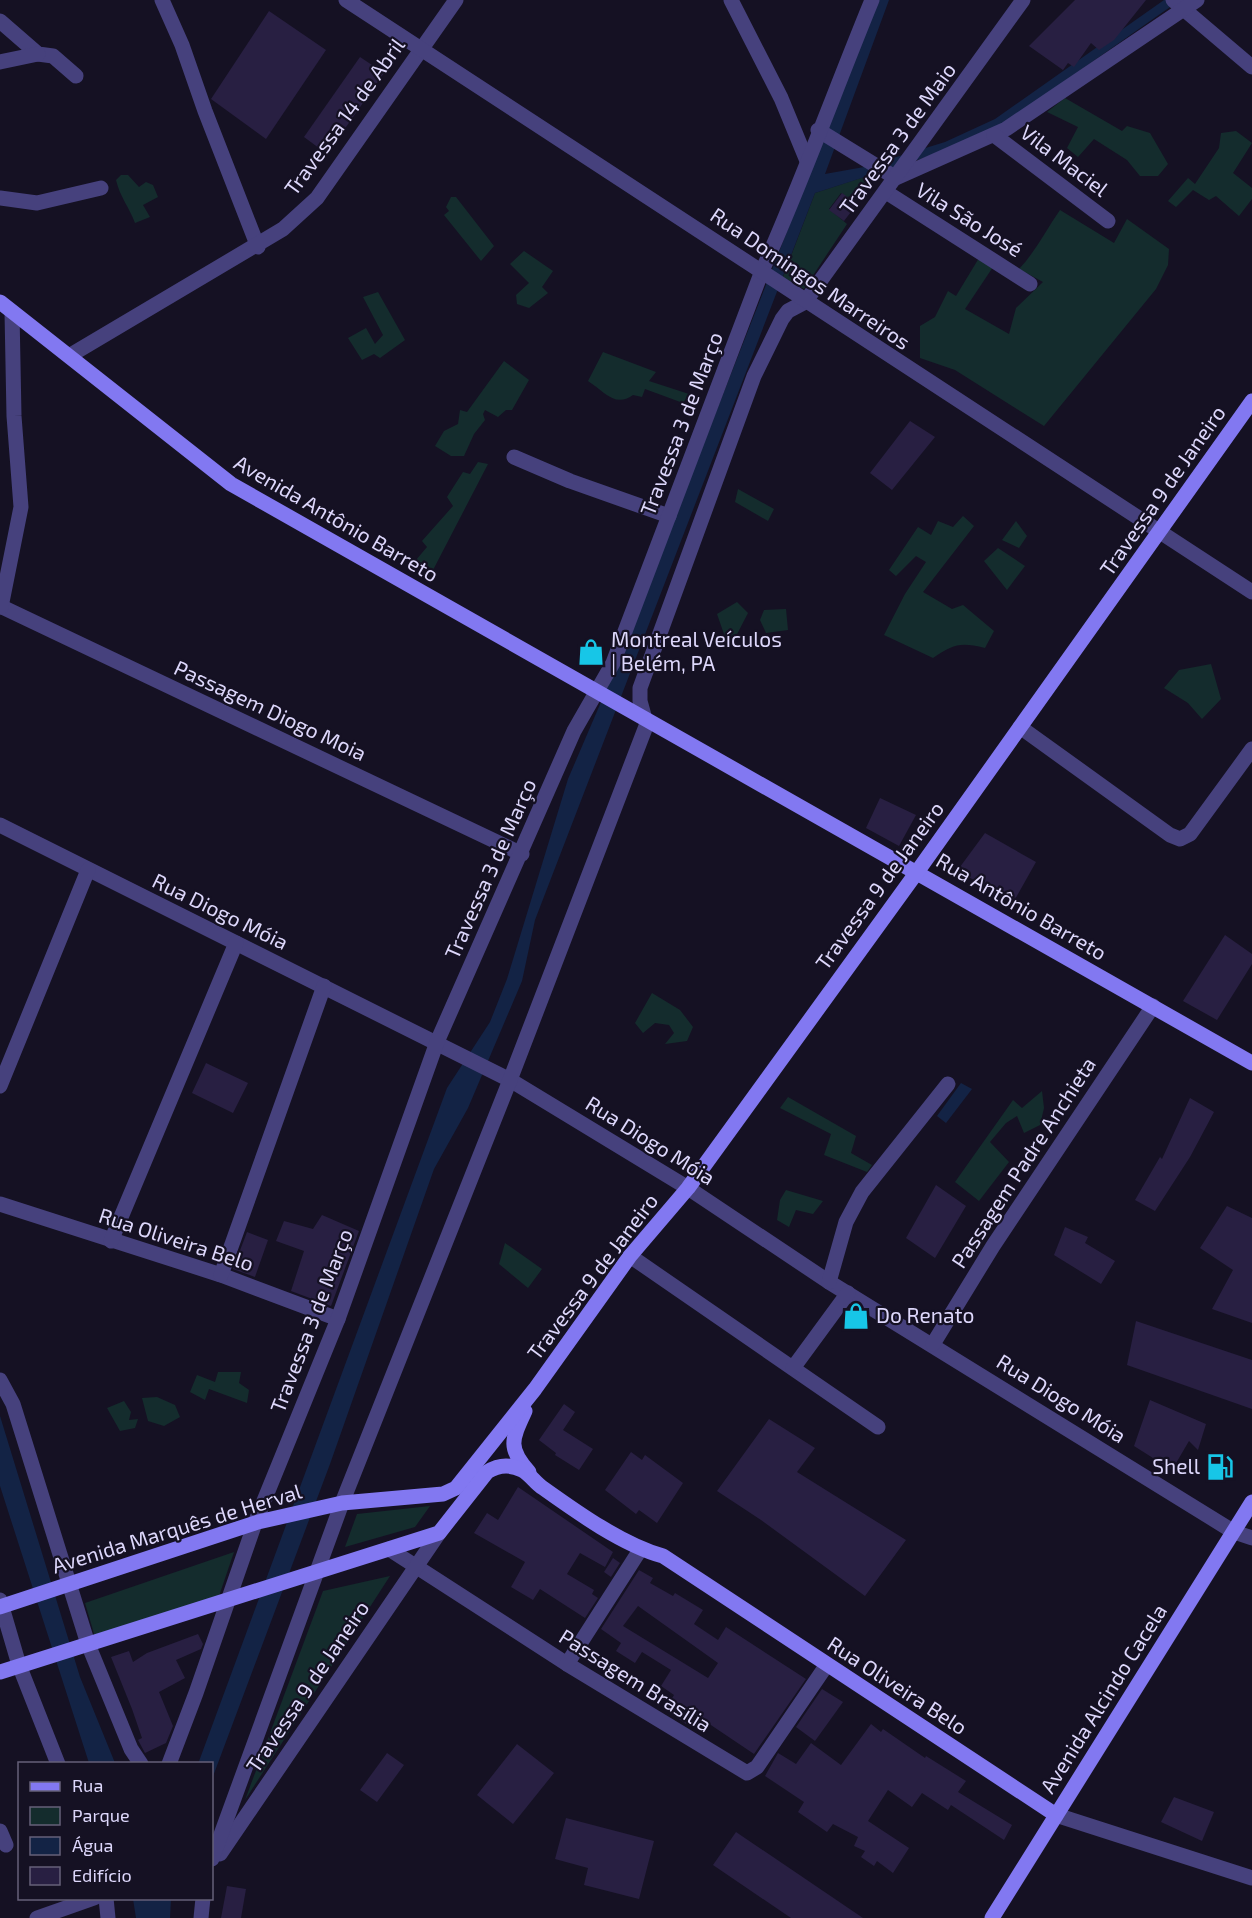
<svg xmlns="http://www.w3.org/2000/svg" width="1252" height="1918" font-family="'Exo 2',sans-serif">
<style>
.green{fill:#142c2d}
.water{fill:#132345}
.building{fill:#281f42;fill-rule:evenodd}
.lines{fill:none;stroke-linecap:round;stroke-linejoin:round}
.minor{stroke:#46417d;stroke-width:15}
.tertiary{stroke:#46417d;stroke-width:15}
.secondary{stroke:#8278f1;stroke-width:15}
.labels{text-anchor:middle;stroke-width:4.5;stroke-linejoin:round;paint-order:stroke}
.street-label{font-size:21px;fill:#ddd7fb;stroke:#151123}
.poi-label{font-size:21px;fill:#ddd7fb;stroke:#151123;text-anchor:start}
</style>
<rect width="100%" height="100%" fill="#151123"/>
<!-- green -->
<g class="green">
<polygon points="1065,98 1122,131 1127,126 1150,133 1168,164 1158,176 1140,176 1127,160 1094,139 1078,157 1067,148 1078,127 1047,112"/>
<polygon points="1236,131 1252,143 1233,173 1252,188 1252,199 1239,216 1216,196 1209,200 1193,190 1176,207 1168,201 1188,178 1195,184 1219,148 1221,133"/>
<polygon points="873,174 857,195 847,197 841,193 829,209 847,224 804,289 783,277 815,193"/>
<path d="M 121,175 L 128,175 L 139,187 L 146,182 L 153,185 L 158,197 L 143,205 L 150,217 L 135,223 C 129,207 120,197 116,180 Z"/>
<polygon points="451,197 456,197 494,246 481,261 444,215 449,211 446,207"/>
<path d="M 1060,210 L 1114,243 L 1127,219 L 1169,249 L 1168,265 L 1156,289 L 1044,426 L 955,370 L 920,358 L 920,326 L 935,317 L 948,291 L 956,296 L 979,258 L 993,267 L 965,309 L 1009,334 L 1016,308 L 1043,282 L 1019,269 C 1036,251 1046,230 1060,210 Z"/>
<polygon points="524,251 553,271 542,287 548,293 529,308 517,304 516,295 529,283 510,264"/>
<polygon points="378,292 405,340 380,358 374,354 362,360 348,338 366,328 375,344 383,335 363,297"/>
<path d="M 603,352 L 656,372 L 649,381 L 689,394 L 683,403 L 645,389 L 642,397 L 633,395 C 615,408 605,392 588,381 Z"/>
<polygon points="504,361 529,380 512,410 506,410 498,417 485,410 483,414 485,420 474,434 464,456 451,456 435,446 444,431 458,424 460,410 467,412"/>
<polygon points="478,462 488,464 432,572 416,560 427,547 422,541 453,506 447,497 463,472 470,474"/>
<polygon points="738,489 774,509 768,521 735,502"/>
<path d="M 963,516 L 974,526 L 923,592 L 952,609 L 963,605 L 994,631 L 985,648 C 960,642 954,644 933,658 L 884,635 L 905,594 L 926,562 L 916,556 L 896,576 L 889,570 L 918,527 L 931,535 L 938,521 L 953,527 Z"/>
<polygon points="1016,521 1027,536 1019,548 1002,540"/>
<polygon points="998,548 1025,566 1007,590 984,561"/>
<polygon points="737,602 748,613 734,640 725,637 717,614"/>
<polygon points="786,609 788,630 766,633 760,620 764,610"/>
<polygon points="1211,664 1221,699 1202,719 1188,703 1164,688 1179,670"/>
<polygon points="652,993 680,1010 693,1027 687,1041 665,1044 674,1033 669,1025 655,1023 643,1033 635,1023"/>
<polygon points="1042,1091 1044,1108 1040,1125 1024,1133 1017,1116 1006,1123 990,1142 1009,1162 979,1201 955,1182 1013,1100 1022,1108"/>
<polygon points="788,1097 856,1136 851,1153 872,1165 867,1172 824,1155 831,1134 780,1108"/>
<polygon points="786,1190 823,1201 813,1214 796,1210 789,1227 777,1220 780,1200"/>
<polygon points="505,1243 542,1269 528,1288 499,1264"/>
<polygon points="218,1372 241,1372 239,1383 249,1390 247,1403 209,1389 205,1400 190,1392 197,1375 215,1382"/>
<polygon points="157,1397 175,1405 180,1417 164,1426 148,1421 142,1398"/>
<polygon points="124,1401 131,1412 129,1420 138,1419 135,1428 120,1431 107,1408"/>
<polygon points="430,1506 415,1527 345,1547 357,1514"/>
<polygon points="234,1552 218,1599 95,1637 85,1603"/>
<polygon points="390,1576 245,1800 323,1591"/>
</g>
<!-- water -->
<g class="water">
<polygon points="878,0 889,0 825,174 864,167 945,142 995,119 1164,0 1180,0 1001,126 933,155 815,193 535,920 522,981 468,1108 434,1169 330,1464 212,1779 212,1764 198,1764 447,1088 490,1022 507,979 568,779 613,674"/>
<polygon points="961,1083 972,1089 946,1123 937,1116"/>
<polygon points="0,1416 80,1677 115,1763 89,1763 0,1486"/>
<polygon points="133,1899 171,1899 170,1918 136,1918"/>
</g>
<!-- building -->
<g class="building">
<polygon points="1075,0 1146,0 1114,40 1099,50 1091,43 1074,67 1068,63 1063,70 1029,46"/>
<polygon points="269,11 326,50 266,139 211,99"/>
<polygon points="360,57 384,73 327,154 304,137"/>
<polygon points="842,193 857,204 844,221 829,210"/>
<polygon points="910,421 935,437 892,490 870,473"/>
<polygon points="880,798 916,815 899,846 866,828"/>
<polygon points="985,833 1036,862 1014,901 957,871"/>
<polygon points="1225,935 1252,954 1252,964 1217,1020 1183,1001"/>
<polygon points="206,1063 248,1083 233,1113 192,1093"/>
<polygon points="1190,1098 1214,1112 1190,1157 1155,1211 1135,1200 1160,1157 1162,1159"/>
<polygon points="936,1185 966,1206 935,1258 906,1238"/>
<polygon points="1227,1206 1252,1218 1252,1323 1212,1309 1233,1270 1200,1248"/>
<polygon points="322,1215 359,1231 331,1306 291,1291 304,1251 276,1241 284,1221 313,1229"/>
<polygon points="1065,1227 1088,1237 1085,1243 1115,1261 1101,1284 1054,1255"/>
<polygon points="247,1232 268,1240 255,1277 233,1269"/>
<polygon points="1136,1321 1252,1360 1252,1409 1127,1365"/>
<polygon points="1150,1400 1206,1424 1198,1450 1189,1441 1172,1470 1134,1446"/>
<polygon points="564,1404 575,1412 563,1430 593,1449 579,1470 555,1455 556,1453 539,1440"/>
<polygon points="769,1419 815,1448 797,1472 906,1540 865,1596 761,1520 717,1491"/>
<polygon points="631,1452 642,1460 645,1455 683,1483 657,1523 639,1510 636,1514 605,1490"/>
<polygon points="518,1487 613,1552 605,1567 580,1553 567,1574 594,1590 592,1594 598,1598 585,1618 540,1589 533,1600 511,1587 525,1562 474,1533 487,1513 498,1520"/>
<polygon points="613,1558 620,1563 611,1577 604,1572"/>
<path d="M 639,1570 L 653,1578 L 650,1583 L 673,1596 L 675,1593 L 703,1610 L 694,1624 L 718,1640 L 726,1627 L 806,1679 L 754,1754 L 693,1713 L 686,1724 L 676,1717 L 677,1714 L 667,1707 L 674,1695 L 661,1686 L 671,1670 L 642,1652 L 635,1663 L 616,1651 L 621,1643 L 601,1629 ZM 638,1606 L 718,1663 L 708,1678 L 623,1626 Z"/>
<polygon points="198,1634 203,1644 201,1649 176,1660 185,1678 159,1692 173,1726 166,1743 145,1753 138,1740 142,1738 132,1709 111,1657 129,1651 133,1662 147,1653"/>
<polygon points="822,1689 843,1702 815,1741 796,1727"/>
<polygon points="871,1724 881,1732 883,1729 925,1758 926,1756 966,1781 958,1792 1012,1825 1004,1840 951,1805 948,1810 922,1793 912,1807 888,1790 868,1821 909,1848 893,1873 877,1861 874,1866 861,1857 865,1851 854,1846 858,1837 833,1824 827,1832 798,1812 804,1802 765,1776 778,1753 796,1764 811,1743 841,1765"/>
<polygon points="517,1744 554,1773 513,1824 477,1795"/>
<polygon points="387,1753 404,1765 377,1802 360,1790"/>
<polygon points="1174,1797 1214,1812 1202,1841 1161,1822"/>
<polygon points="566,1818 654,1841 639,1899 584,1885 588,1868 555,1859"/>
<polygon points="736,1832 863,1918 791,1918 713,1865"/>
<polygon points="227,1886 246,1889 241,1918 221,1918"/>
</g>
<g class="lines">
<!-- minor -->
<g class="minor">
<polyline points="162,0 182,45 205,111 258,247"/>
<polyline points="731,0 781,98 807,161"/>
<polyline points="1173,0 1252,67"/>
<polyline points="0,21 38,54 53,56 76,76"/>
<polyline points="0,62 38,54"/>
<polyline points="818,130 896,178 1006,129 1197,0"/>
<polyline points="994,135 1108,221"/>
<polyline points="886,192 1030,284"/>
<polyline points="0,198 37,203 101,188"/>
<polyline points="69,356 283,229 317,198 456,0"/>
<polyline points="514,457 570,481 669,516"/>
<polyline points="0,606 522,854"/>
<polyline points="1,607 21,507 14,416 12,312"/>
<polyline points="645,719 640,701 640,688 754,376 782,319 788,311 805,302 1023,0"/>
<polyline points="1020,727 1170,835 1180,839 1190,834 1252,749"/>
<polyline points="0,825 510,1080 688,1188 829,1282 1234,1532 1252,1538"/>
<polyline points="0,1086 88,870"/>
<polyline points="0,1204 221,1275 338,1319"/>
<polyline points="111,1241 236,943"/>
<polyline points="630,1256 878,1427"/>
<polyline points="221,1275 324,986"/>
<polyline points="829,1282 846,1222 862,1192 948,1084"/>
<polyline points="933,1344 993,1246 1153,1006"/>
<polyline points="793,1368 848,1293"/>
<polyline points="0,1380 13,1404 88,1644 131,1749 141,1764"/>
<polyline points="389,1549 567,1664 747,1773 757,1767 826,1666"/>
<polyline points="0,1600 19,1665 58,1764"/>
<polyline points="567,1664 640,1550"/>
<path d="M 169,1764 L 196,1693 L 255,1523 L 338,1319 L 437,1042 L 574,731 L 613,663 L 762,271 C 802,182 835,90 872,0"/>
<polyline points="0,1831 6,1845"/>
<polyline points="220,1854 439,1533"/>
<polyline points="212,1859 342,1503 510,1080 648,721"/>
<polyline points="106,1898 108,1918"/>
<polyline points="37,1918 94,1898"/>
<polyline points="201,1918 203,1898"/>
</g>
<!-- tertiary -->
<g class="tertiary">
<polyline points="346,0 1252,592"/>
<polyline points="1056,1815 1252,1878"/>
</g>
<!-- secondary -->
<g class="secondary">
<polyline points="0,302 231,484 1252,1063"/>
<path d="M 525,1411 C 512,1439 507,1448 529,1472"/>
<polyline points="0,1607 258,1522 342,1503 443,1494 456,1488 535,1389 630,1256 688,1188 917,872 1252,401"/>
<path d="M 0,1672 L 439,1533 L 487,1472 C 498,1465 510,1464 522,1470 C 530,1474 535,1483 543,1488 C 578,1513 623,1545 663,1556 L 1056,1815"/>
<polyline points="992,1918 1252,1502"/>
</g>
</g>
<!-- icons -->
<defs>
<symbol id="shop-bare" viewBox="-9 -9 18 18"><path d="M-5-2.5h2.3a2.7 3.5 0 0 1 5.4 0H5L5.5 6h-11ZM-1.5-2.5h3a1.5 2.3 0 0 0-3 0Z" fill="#17c6e7" stroke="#151123" stroke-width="2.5" paint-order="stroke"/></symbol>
<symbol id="fuel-bare" viewBox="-9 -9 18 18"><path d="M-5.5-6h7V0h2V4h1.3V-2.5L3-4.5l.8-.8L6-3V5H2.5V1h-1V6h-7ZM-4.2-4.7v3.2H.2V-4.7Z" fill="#17c6e7" stroke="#151123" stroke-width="2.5" paint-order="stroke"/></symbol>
</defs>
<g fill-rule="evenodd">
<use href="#shop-bare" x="572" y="633" width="38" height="38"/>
<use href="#shop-bare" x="837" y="1297" width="38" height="38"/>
<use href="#fuel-bare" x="1201" y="1448" width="38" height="38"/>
</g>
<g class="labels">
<!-- street labels -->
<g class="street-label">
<text transform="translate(345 117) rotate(-54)" y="7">Travessa 14 de Abril</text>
<text transform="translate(898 139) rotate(-54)" y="7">Travessa 3 de Maio</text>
<text transform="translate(1064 161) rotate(37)" y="7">Vila Maciel</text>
<text transform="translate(969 220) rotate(32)" y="7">Vila São José</text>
<text transform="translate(810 279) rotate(34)" y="7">Rua Domingos Marreiros</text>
<text transform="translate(682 424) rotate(-69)" y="7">Travessa 3 de Março</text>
<text transform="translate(1163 491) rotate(-55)" y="7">Travessa 9 de Janeiro</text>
<text transform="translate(336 519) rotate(30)" y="7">Avenida Antônio Barreto</text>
<text transform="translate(270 711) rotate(25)" y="7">Passagem Diogo Moia</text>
<text transform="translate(491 869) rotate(-66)" y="7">Travessa 3 de Março</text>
<text transform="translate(880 886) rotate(-54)" y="7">Travessa 9 de Janeiro</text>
<text transform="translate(1021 907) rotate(30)" y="7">Rua Antônio Barreto</text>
<text transform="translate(220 912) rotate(26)" y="7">Rua Diogo Móia</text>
<text transform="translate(650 1141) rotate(32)" y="7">Rua Diogo Móia</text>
<text transform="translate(1024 1163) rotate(-57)" y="7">Passagem Padre Anchieta</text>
<text transform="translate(176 1240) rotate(18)" y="7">Rua Oliveira Belo</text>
<text transform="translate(593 1277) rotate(-53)" y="7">Travessa 9 de Janeiro</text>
<text transform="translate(312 1321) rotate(-69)" y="7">Travessa 3 de Março</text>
<text transform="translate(1061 1399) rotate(32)" y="7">Rua Diogo Móia</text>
<text transform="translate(177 1529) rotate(-17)" y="7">Avenida Marquês de Herval</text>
<text transform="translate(635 1681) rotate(32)" y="7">Passagem Brasília</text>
<text transform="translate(897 1686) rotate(33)" y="7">Rua Oliveira Belo</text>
<text transform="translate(308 1687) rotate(-56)" y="7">Travessa 9 de Janeiro</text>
<text transform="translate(1104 1699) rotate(-58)" y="7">Avenida Alcindo Cacela</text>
</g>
<!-- poi labels -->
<g class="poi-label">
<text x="611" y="647">Montreal Veículos<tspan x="611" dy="24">| Belém, PA</tspan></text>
<text x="876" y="1323">Do Renato</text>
<text x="1200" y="1474" text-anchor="end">Shell</text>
</g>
</g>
<!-- legend -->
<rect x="18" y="1762" width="195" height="138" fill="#151123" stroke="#656079" stroke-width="1.5"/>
<rect x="30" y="1782" width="30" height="9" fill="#8278f1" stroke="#656079" stroke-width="1.5"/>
<text x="72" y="1792" font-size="18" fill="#ddd7fb">Rua</text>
<rect x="30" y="1807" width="30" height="18" fill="#142c2d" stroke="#656079" stroke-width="1.5"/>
<text x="72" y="1822" font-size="18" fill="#ddd7fb">Parque</text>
<rect x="30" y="1837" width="30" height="18" fill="#132345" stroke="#656079" stroke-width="1.5"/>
<text x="72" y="1852" font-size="18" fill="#ddd7fb">Água</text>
<rect x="30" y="1867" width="30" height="18" fill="#281f42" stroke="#656079" stroke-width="1.5"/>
<text x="72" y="1882" font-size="18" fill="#ddd7fb">Edifício</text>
</svg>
